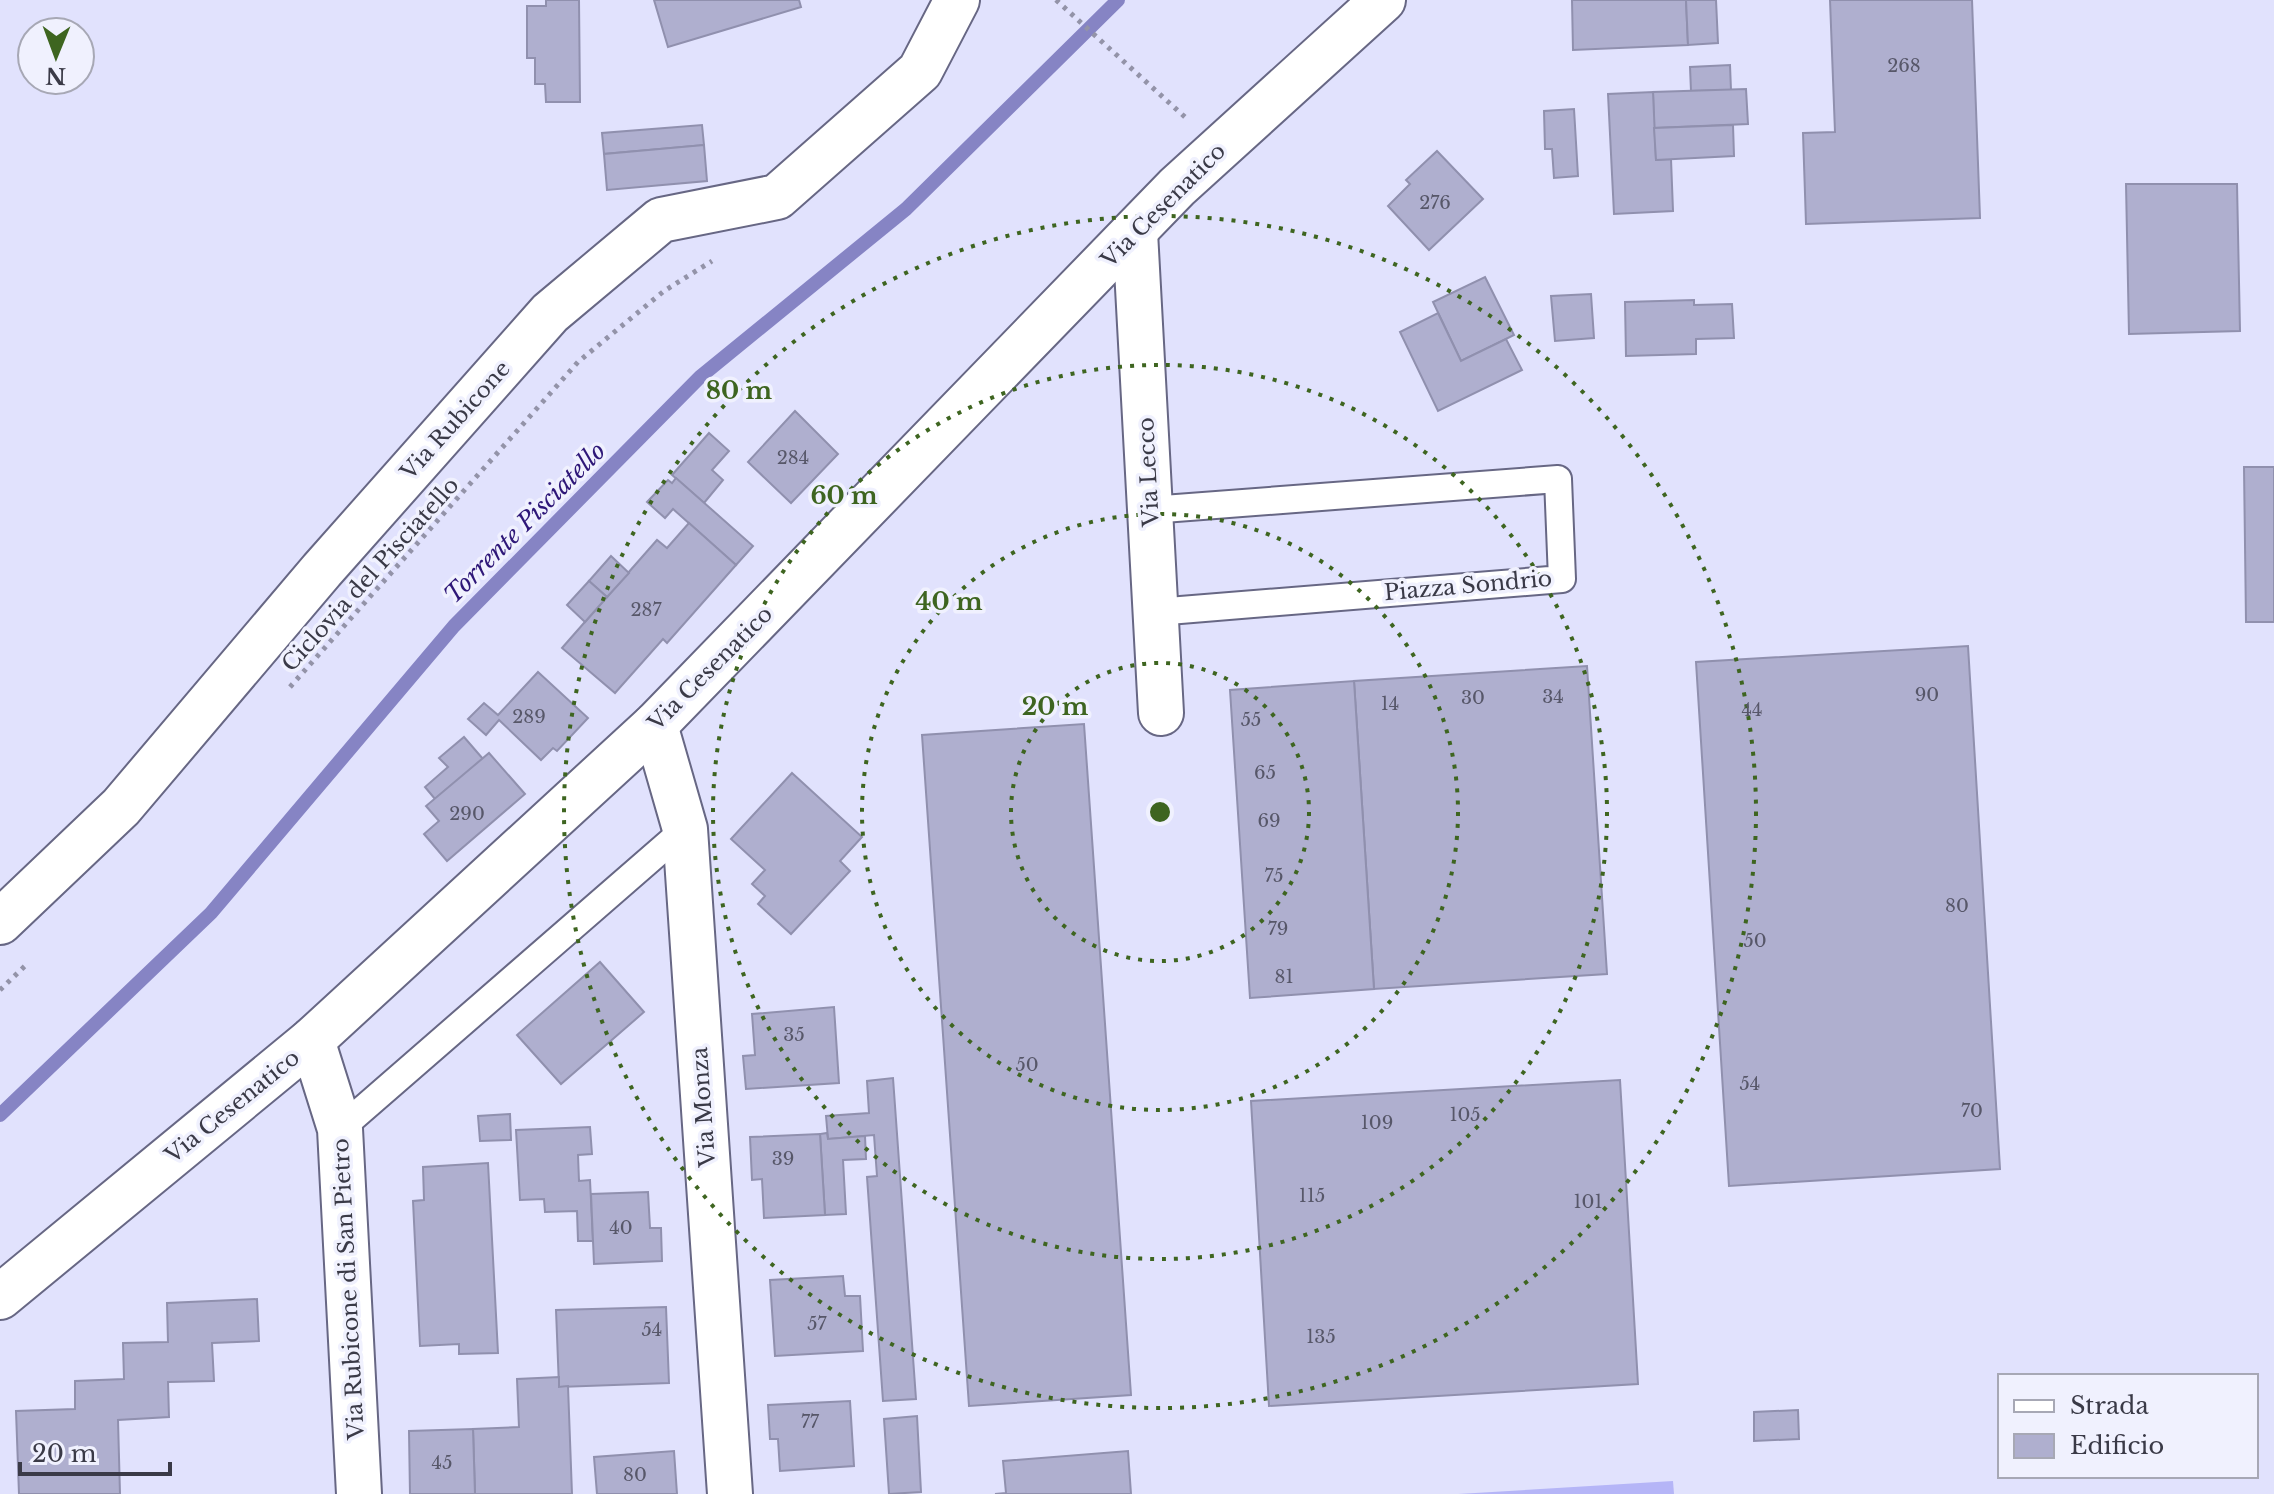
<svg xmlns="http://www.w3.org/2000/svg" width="2274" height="1494" font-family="'Libre Baskerville',serif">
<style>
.green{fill:#b5b5f7}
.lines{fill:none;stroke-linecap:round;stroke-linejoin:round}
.stream{stroke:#8684c4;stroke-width:14}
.building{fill:#afafcf;stroke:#9090ae;stroke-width:2}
.service-casing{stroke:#676784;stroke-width:30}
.minor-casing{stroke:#676784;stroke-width:48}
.secondary-casing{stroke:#676784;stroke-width:48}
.path{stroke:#9393a8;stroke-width:5;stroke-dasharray:4 6;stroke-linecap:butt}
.service{stroke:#fff;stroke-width:26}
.minor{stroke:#fff;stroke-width:44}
.secondary{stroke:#fff;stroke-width:44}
.ring{fill:none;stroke:#3e6520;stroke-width:4;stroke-dasharray:4 8}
.labels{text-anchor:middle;stroke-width:7;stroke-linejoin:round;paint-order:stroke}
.number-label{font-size:18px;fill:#575769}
.street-label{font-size:22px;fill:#3a3a47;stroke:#f0f1fe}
.water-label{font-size:24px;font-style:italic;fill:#2e1778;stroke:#f0f1fe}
.centre{fill:#3e6520;stroke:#f0f1fe;stroke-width:4}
.ring-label{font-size:24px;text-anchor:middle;font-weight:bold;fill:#3e6520;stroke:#f0f1fe;stroke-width:7;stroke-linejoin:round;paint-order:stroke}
</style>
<rect width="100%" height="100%" fill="#e1e2fd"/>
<!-- green -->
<polygon class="green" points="1673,1481 1674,1494 1458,1494"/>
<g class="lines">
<!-- stream -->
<polyline class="stream" points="0,1115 211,913 454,626 700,377 906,209 1118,0"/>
</g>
<!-- building -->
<g class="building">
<polygon points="546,0 579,0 580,102 546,102 545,84 535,84 535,58 527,58 527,6 546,6"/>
<polygon points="654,0 799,0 801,7 668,47"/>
<polygon points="1572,0 1686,0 1688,45 1573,50"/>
<polygon points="1686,0 1716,0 1718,43 1688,45"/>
<polygon points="1830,0 1972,0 1980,218 1806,224 1803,133 1835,132"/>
<polygon points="1730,65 1731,90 1691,91 1690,67"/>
<polygon points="1746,89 1748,124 1654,128 1653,92"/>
<polygon points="1653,92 1656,160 1671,159 1673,211 1614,214 1608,94"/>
<polygon points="1574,109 1578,176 1554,178 1552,149 1545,149 1544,111"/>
<polygon points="702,125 704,145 604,154 602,133"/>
<polygon points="1733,125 1734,156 1656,160 1654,128"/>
<polygon points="704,145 707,181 607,190 604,154"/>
<polygon points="1437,151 1483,199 1429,250 1388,206 1410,184 1406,180"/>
<polygon points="2126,184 2237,184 2240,331 2129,334"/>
<polygon points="1485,277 1514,335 1461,361 1433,302"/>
<polygon points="1591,294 1594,338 1555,341 1551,296"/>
<polygon points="1694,300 1694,305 1732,304 1734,338 1696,339 1696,354 1626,356 1625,302"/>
<polygon points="1438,313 1461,361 1506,339 1522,370 1438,411 1400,332"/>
<polygon points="795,411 838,454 791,503 748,462"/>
<polygon points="709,433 729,451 712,470 723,480 704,503 672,475"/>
<polygon points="2244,467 2274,467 2274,622 2246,622"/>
<polygon points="676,478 753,546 736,565 673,509 665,518 647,502 668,480 672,483"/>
<polygon points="689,523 736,565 667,643 663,639 615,693 562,648 657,540 667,548"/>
<polygon points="611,556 629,573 607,597 589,581"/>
<polygon points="589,581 607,597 585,622 567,605"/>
<polygon points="1968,646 2000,1169 1729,1186 1696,662"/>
<polygon points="1587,666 1607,974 1374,989 1354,681"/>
<polygon points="538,672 588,718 557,751 553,748 541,760 499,720 486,735 468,719 484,703 498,715"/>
<polygon points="1354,681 1374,989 1250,998 1230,690"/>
<polygon points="1084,724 1131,1395 969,1406 922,735"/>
<polygon points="464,737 483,759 435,799 425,787 448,767 439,758"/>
<polygon points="489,753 525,794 447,861 424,834 439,821 426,806"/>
<polygon points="792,773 862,837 840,861 850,871 791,934 758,904 765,896 752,884 765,870 731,839"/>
<polygon points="600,962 644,1012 561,1084 517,1035"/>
<polygon points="834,1007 839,1083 746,1089 743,1056 755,1055 752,1014"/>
<polygon points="893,1078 916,1399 883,1401 867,1177 877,1176 874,1135 828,1139 826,1116 869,1113 867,1081"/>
<polygon points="1620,1080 1638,1384 1269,1406 1251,1101"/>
<polygon points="510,1114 511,1140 480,1141 478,1116"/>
<polygon points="590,1127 592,1154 578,1155 579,1181 590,1180 593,1241 578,1241 577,1211 545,1212 544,1199 520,1200 516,1130"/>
<polygon points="827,1133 828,1139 865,1136 866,1159 843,1160 846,1214 825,1215 820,1134"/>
<polygon points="820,1134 825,1215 764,1218 762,1179 752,1180 750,1137"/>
<polygon points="488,1163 498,1353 459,1354 459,1344 420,1346 413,1201 424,1200 423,1167"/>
<polygon points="648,1192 650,1228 661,1228 662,1261 594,1264 591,1194"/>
<polygon points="843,1276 845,1296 860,1296 863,1351 775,1356 770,1280"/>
<polygon points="257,1299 259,1341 212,1343 214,1381 168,1382 169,1417 118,1420 120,1494 19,1494 16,1411 75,1409 75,1381 124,1379 123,1343 168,1342 167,1303"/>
<polygon points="666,1307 669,1383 559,1387 556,1310"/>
<polygon points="559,1377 559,1387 568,1386 572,1494 475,1494 473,1429 519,1427 517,1379"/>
<polygon points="850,1401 854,1466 780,1471 778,1439 770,1439 768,1405"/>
<polygon points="1798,1410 1799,1439 1754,1441 1754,1412"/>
<polygon points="917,1416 921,1492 889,1494 884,1419"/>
<polygon points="473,1429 475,1494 410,1494 409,1431"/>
<polygon points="674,1451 677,1494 597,1494 594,1457"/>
<polygon points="1128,1451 1131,1494 995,1494 1006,1493 1003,1461"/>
</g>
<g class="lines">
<defs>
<g id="service">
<polyline points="1150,510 1558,479 1562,579 1156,612"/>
<polyline points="340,1129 685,829"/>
</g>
<g id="minor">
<polyline points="1135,232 1161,713"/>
<polyline points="655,725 685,829 730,1494"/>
<polyline points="0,922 121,807 322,570 550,313 661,220 777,197 920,71 957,0"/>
<polyline points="312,1040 340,1129 359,1494"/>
</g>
<polyline id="secondary" points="0,1297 312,1040 655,725 1177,187 1383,0"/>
</defs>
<!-- service casing -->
<use href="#service" class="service-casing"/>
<!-- minor casing -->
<use href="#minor" class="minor-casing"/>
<!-- secondary casing -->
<use href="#secondary" class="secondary-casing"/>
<!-- path -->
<g class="path">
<polyline points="1056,0 1186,118"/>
<polyline points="290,687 578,362 664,291 712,261"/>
<polyline points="0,990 27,964"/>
</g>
<!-- service -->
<use href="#service" class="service"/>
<!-- minor -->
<use href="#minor" class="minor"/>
<!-- secondary -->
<use href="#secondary" class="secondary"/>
</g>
<!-- distance rings -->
<g class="ring">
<circle cx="1160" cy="812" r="149"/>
<circle cx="1160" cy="812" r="298"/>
<circle cx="1160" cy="812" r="447"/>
<circle cx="1160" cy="812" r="596"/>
</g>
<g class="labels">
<!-- number labels -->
<g class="number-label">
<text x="1904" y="72">268</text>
<text x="1435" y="209">276</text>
<text x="793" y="464">284</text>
<text x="646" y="616">287</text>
<text x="1927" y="701">90</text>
<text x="1553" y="703">34</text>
<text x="1473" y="704">30</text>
<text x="1390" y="710">14</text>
<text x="1752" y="716">44</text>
<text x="529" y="723">289</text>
<text x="1251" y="726">55</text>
<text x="1265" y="779">65</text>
<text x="467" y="820">290</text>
<text x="1269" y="827">69</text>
<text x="1274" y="882">75</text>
<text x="1957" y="912">80</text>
<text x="1278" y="935">79</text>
<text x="1755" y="947">50</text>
<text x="1284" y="983">81</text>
<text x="794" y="1041">35</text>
<text x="1027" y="1071">50</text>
<text x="1750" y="1090">54</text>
<text x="1972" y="1117">70</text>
<text x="1465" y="1121">105</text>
<text x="1377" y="1129">109</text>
<text x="783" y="1165">39</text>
<text x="1312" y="1202">115</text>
<text x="1588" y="1208">101</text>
<text x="621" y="1234">40</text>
<text x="817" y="1330">57</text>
<text x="652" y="1336">54</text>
<text x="1321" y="1343">135</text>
<text x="810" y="1428">77</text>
<text x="442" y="1469">45</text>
<text x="635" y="1481">80</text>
</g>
<!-- street labels -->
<g class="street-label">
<text transform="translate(1163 205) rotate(-45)" y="8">Via Cesenatico</text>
<text transform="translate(455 420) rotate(-48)" y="8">Via Rubicone</text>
<text transform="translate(1148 472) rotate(-93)" y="8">Via Lecco</text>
<text transform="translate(370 574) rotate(-48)" y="8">Ciclovia del Pisciatello</text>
<text transform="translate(1468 585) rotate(-5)" y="8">Piazza Sondrio</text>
<text transform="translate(710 668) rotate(-45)" y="8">Via Cesenatico</text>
<text transform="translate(232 1106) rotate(-39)" y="8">Via Cesenatico</text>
<text transform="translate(703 1107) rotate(-94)" y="8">Via Monza</text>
<text transform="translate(348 1289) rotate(-93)" y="8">Via Rubicone di San Pietro</text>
</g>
<!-- water labels -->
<g class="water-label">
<text transform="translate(525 523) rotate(-45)" y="8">Torrente Pisciatello</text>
</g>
</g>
<circle cx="1160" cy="812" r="12" class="centre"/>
<g class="ring-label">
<text x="739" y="399">80 m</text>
<text x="844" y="504">60 m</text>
<text x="949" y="610">40 m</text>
<text x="1055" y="715">20 m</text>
</g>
<!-- legend -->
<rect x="1998" y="1374" width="260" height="104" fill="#f0f1fe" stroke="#a7a8b5" stroke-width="2"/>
<rect x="2014" y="1400" width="40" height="12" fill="#ffffff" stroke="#a7a8b5" stroke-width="2"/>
<text x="2070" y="1414" font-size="24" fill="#3a3a47">Strada</text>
<rect x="2014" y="1434" width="40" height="24" fill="#afafcf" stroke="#a7a8b5" stroke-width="2"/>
<text x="2070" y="1454" font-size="24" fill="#3a3a47">Edificio</text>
<!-- north arrow -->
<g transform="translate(56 56) rotate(181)"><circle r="38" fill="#f0f1fe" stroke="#a7a8b5" stroke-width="2"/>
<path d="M0-6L14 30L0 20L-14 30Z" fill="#3e6520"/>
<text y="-12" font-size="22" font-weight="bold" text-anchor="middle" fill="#3a3a47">N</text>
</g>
<!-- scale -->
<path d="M20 1462v12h150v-12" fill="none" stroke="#3a3a47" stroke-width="4"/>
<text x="32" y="1462" font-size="24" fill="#3a3a47" stroke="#f0f1fe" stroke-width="6" paint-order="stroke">20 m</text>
</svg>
